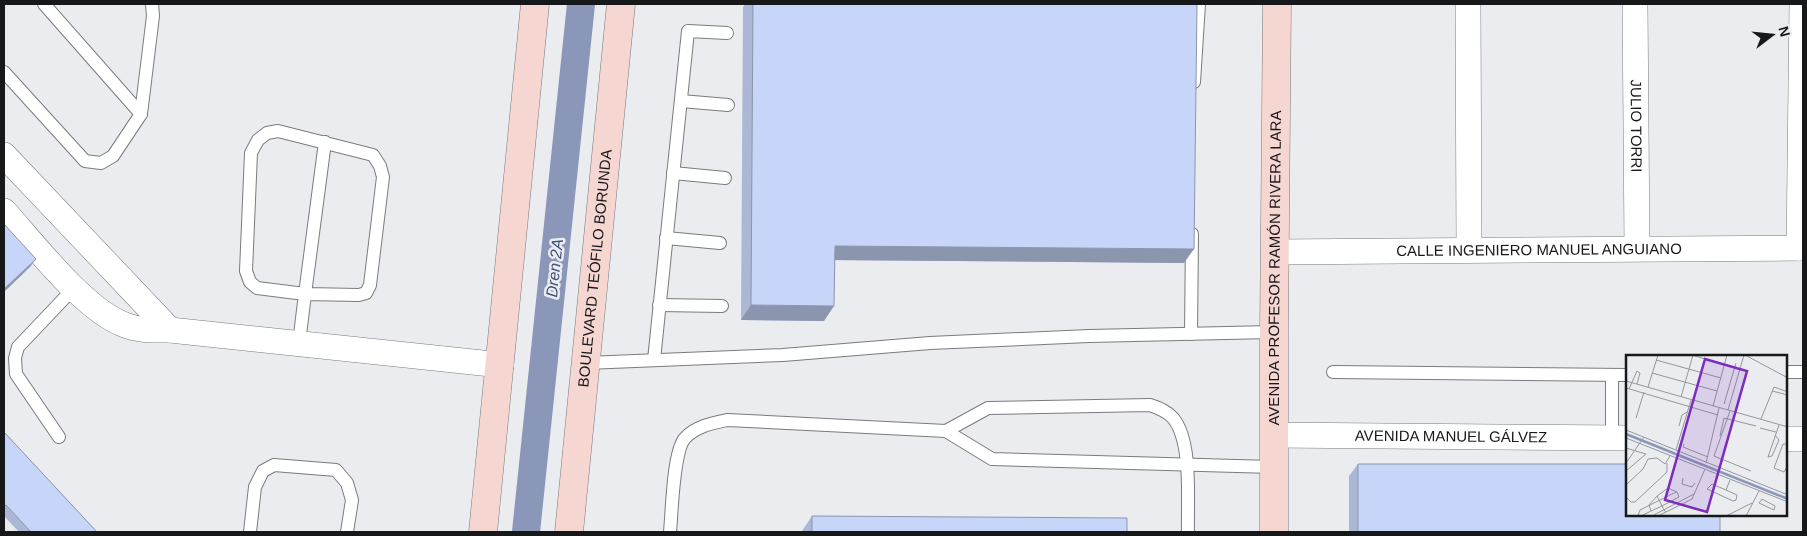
<svg xmlns="http://www.w3.org/2000/svg" width="1807" height="536" font-family="Helvetica,sans-serif">
<style>
.lines{fill:none;stroke-linecap:round;stroke-linejoin:round}
.canal{stroke:#8a97b8;stroke-width:28}
.lane-casing{stroke:#797b7e;stroke-width:14}
.street-casing{stroke:#797b7e;stroke-width:26}
.secondary-casing{stroke:#797b7e;stroke-width:29}
.lane{stroke:#fff;stroke-width:12}
.street{stroke:#fff;stroke-width:25}
.secondary{stroke:#f5d6d1;stroke-width:28}
.wall{fill:#aab7d5}
.shaded-wall{fill:#8b95ae}
.building{fill:#c6d5f8;stroke:#8b95ae}
.labels{text-anchor:middle;stroke-width:5;stroke-linejoin:round;paint-order:stroke}
.street-label{font-size:15px;fill:#171819;stroke:#eaecf0}
.water-label{font-size:16px;font-style:italic;fill:#3e4f7e;stroke:#eaecf0}
.inset-river{fill:none;stroke:#8a97b8;stroke-width:2.5}
.inset-road{fill:none;stroke:#96979a;stroke-width:1}
.view{fill:#7b2cbf;fill-opacity:0.15;stroke:#7b2cbf;stroke-width:2.5}
.inset-edge{fill:none;stroke:#171819;stroke-width:2.5}
</style>
<rect width="100%" height="100%" fill="#eaecf0"/>
<g class="lines">
<!-- canal -->
<polyline class="canal" points="526,532 581,4"/>
<defs>
<g id="lane">
<polyline points="44,4 141,114"/>
<polyline points="4,72 85,161 101,163 113,156 141,114 153,16 152,4"/>
<polyline points="1194,82 1199,4"/>
<polyline points="681,101 728,105"/>
<polyline points="673,173 725,178"/>
<polyline points="666,238 720,243"/>
<polyline points="659,305 722,306"/>
<polyline points="1191,334 1192,234"/>
<polyline points="299,343 305,294 257,288 250,282 246,271 251,153 258,140 267,133 278,131 373,155 380,166 383,177 370,285 366,293 359,295 305,294 325,142"/>
<polyline points="654,360 688,31 727,33"/>
<polyline points="586,363 783,355 930,343 1089,336 1274,332"/>
<polyline points="1333,372 1627,375"/>
<polyline points="1786,372 1803,372"/>
<path d="M 946,431 L 988,408 L 1150,405 C 1159,408 1167,411 1173,418 C 1193,442 1187,502 1188,532"/>
<polyline points="59,437 16,374 15,358 18,347 74,288"/>
<polyline points="1612,438 1612,376"/>
<polyline points="250,532 255,487 263,471 274,465 336,470 347,483 352,500 347,532"/>
<path d="M 670,532 C 672,512 673,451 685,438 C 696,426 713,423 727,420 L 946,431 L 992,459 L 1274,467"/>
</g>
<g id="street">
<polyline points="1468,4 1469,249"/>
<path id="s1" d="M 1635,4 L 1637,248"/>
<polyline points="4,155 170,330"/>
<path d="M 4,211 C 34,244 84,310 125,325 C 140,331 155,330 170,330 L 501,365"/>
<polyline points="1799,248 1802,4"/>
<path id="s2" d="M 1275,252 L 1803,248"/>
<path id="s3" d="M 1273,435 L 1627,438"/>
<polyline points="1786,439 1803,439"/>
</g>
<g id="secondary">
<polyline points="483,532 535,4"/>
<path id="s4" d="M 569,532 L 621,4"/>
<path id="s5" d="M 1274,532 L 1274,332 L 1277,4"/>
</g>
</defs>
<!-- lane casing -->
<use href="#lane" class="lane-casing"/>
<!-- street casing -->
<use href="#street" class="street-casing"/>
<!-- secondary casing -->
<use href="#secondary" class="secondary-casing"/>
<!-- lane -->
<use href="#lane" class="lane"/>
<!-- street -->
<use href="#street" class="street"/>
<!-- secondary -->
<use href="#secondary" class="secondary"/>
</g>
<!-- wall -->
<g class="wall">
<polygon points="745,4 1197,4 1184,263 835,260 824,321 741,320 743,7"/>
<polygon points="4,432 97,532 19,532 4,516"/>
<polygon points="1358,464 1720,532 1349,532 1349,476"/>
<polygon points="812,516 1127,532 802,532 802,531"/>
</g>
<!-- shaded-wall -->
<g class="shaded-wall">
<polygon points="835,246 1194,249 1184,263 825,260"/>
<polygon points="36,259 30,267 4,292 4,289"/>
<polygon points="751,305 834,306 824,321 741,320"/>
</g>
<!-- building -->
<g class="building">
<polygon points="753,4 1197,4 1194,249 835,246 834,306 751,305"/>
<polygon points="4,224 36,259 4,289"/>
<polygon points="4,432 97,532 31,532 6,505 4,507"/>
<polygon points="1358,464 1627,464 1627,515 1720,515 1720,532 1358,532"/>
<polygon points="812,516 1127,518 1127,532 812,532"/>
</g>
<g class="labels">
<!-- street labels -->
<g class="street-label">
<text dy="5" stroke="none"><textPath href="#s1" startOffset="122">JULIO TORRI</textPath></text>
<text dy="5" stroke="none"><textPath href="#s2" startOffset="264">CALLE INGENIERO MANUEL ANGUIANO</textPath></text>
<text dy="5" stroke="none"><textPath href="#s4" startOffset="265">BOULEVARD TEÓFILO BORUNDA</textPath></text>
<text dy="5" stroke="none"><textPath href="#s5" startOffset="264">AVENIDA PROFESOR RAMÓN RIVERA LARA</textPath></text>
<text dy="5" stroke="none"><textPath href="#s3" startOffset="178">AVENIDA MANUEL GÁLVEZ</textPath></text>
</g>
<!-- water labels -->
<g class="water-label">
<text transform="translate(554 268) rotate(-84)" y="6">Dren 2A</text>
</g>
</g>
<!-- overview -->
<g transform="translate(1626 355)">
<rect width="161" height="161" fill="#eaecf0"/>
<path class="inset-river" d="M 0,79 L 162,144"/>
<path class="inset-road" d="M 66,0 L 99,10M 119,0 L 162,23M 30,5 L 95,23M 26,18 L 91,36M 0,26 L 162,72M 22,32 L 32,0M 0,33 L 92,60M 3,34 L 11,16 L 14,18 L 11,29M 146,36 L 162,40M 55,42 L 67,0M 98,49 L 110,8M 87,51 L 101,0M 102,55 L 118,0M 104,56 L 88,101 L 125,116M 10,63 L 18,37M 135,64 L 148,32 L 162,37M 53,71 L 56,60 L 61,57M 134,73 L 150,77M 0,75 L 162,140M 94,81 L 98,63 L 130,71M 0,83 L 162,147M 58,89 L 57,92 L 82,102M 162,89 L 157,89 L 148,113 L 158,117 L 162,110M 0,93 L 20,99 L 0,116M 50,95 L 65,45M 142,102 L 153,70M 142,102 L 146,101 L 153,85 L 149,80M 0,108 L 18,82M 80,108 L 93,53M 57,123 L 56,129 L 66,132 L 69,128M 0,130 L 17,114 L 22,104 L 31,103 L 39,109 L 44,101M 100,135 L 111,140 L 110,145 L 107,146 L 81,134 L 86,129 L 100,135 L 104,125M 0,142 L 5,147 L 9,147 L 41,117 L 41,108M 136,144 L 149,151 L 148,155 L 133,148 ZM 25,156 L 23,150 L 31,141M 12,161 L 14,155 L 50,137M 15,161 L 25,156 L 36,151 L 53,142 L 51,137 L 42,133 L 31,141 L 38,155 L 40,157M 26,161 L 68,139M 32,161 L 66,144 L 79,114M 100,161 L 126,148M 120,161 L 133,136"/>
<path class="view" d="M 79,4 L 121,16 L 81,157 L 39,145 Z"/>
<rect width="161" height="161" class="inset-edge"/>
</g>
<!-- border -->
<rect width="1807" height="536" fill="none" stroke="#171819" stroke-width="10"/>
<!-- north arrow -->
<g transform="translate(1772 35) rotate(74)" stroke="#eaecf0" stroke-width="4" paint-order="stroke">
<path d="M0-4L9 19L0 12L-9 19Z" fill="#171819"/>
<text y="-8" font-size="14" font-weight="bold" text-anchor="middle" fill="#171819">N</text>
</g>
</svg>
